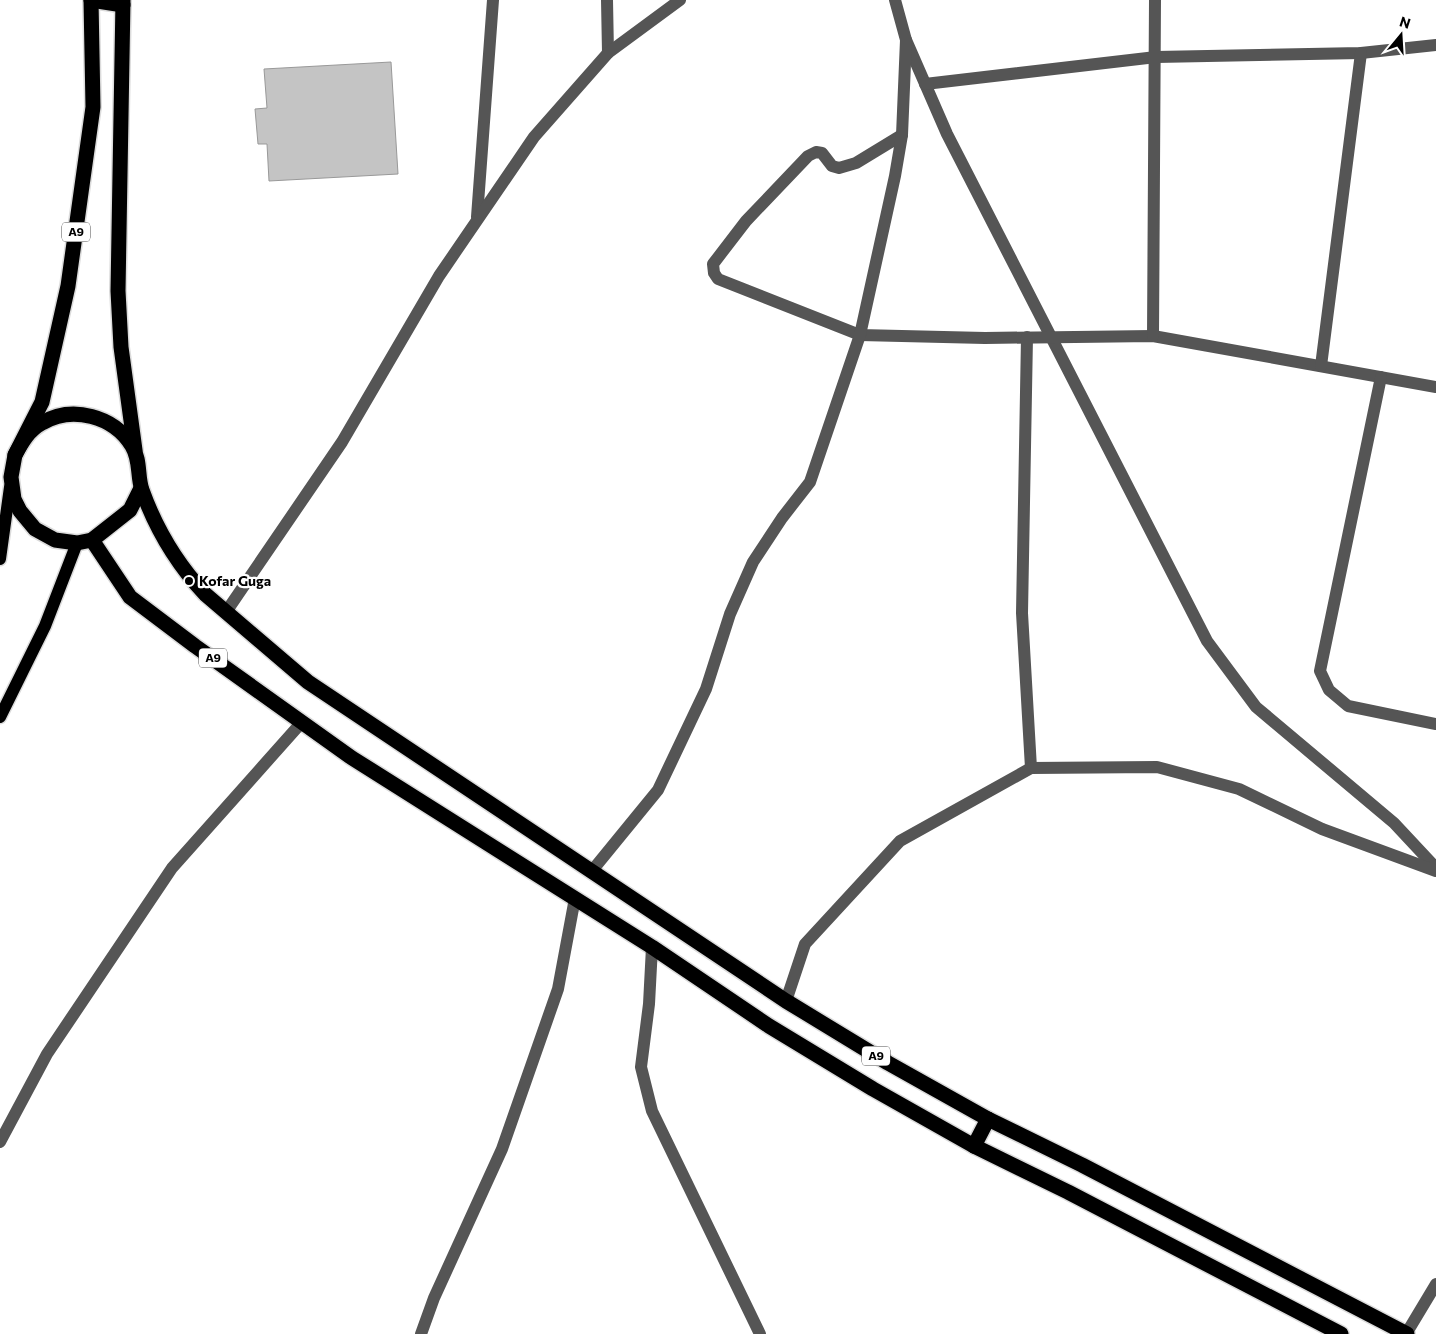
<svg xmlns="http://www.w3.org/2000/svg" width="1436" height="1334" font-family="Commissioner,sans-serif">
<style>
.building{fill:#c4c4c4;stroke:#999}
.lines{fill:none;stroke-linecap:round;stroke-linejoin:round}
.major-casing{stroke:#dbdbdb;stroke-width:15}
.highway-casing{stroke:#dbdbdb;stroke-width:18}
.minor{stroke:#555;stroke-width:12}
.major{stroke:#000;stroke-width:12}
.highway{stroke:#000;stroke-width:15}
.poi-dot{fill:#000;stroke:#fff;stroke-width:2}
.labels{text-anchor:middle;stroke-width:4.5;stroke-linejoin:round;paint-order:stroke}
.shield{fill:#fff;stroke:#4c4c4c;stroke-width:1}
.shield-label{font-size:12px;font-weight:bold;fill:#000}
.poi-label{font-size:14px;font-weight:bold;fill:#000;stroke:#fff;text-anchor:start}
</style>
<rect width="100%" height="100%" fill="#fff"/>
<!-- building -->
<polygon class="building" points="391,62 398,174 269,181 267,144 258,144 255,109 267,108 264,69"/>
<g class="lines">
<defs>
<g id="major">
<polyline points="0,559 10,487"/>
<polyline points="0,717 45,626 77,543"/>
</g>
<g id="highway">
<polyline points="91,0 93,107 68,286 42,402 15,455 11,477 14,499 20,511 35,529 55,540 77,543 92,540 130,510 141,488"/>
<polyline points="91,0 123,5"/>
<polyline points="123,0 118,291 121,347 135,450"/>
<path d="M 15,455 C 22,442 29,430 42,423 C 72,405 114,416 132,446 C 141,461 137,476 142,490 C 156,529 177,564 205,594 L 308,682 L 786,1001 L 888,1063 L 988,1119 L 1082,1165 L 1407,1334"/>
<polyline points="92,540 130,597 195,646 352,758 652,947 769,1026 873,1089 974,1146 1068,1192 1341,1334"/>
<polyline points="974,1146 988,1119"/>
</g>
</defs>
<!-- major casing -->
<use href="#major" class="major-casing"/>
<!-- highway casing -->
<use href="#highway" class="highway-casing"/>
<!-- minor -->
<g class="minor">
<polyline points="607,0 608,53"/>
<polyline points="906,40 947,134 1207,641 1256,707 1394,823 1436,868"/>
<polyline points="925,84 1156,57 1361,53 1436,45"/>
<polyline points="902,135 856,163 839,168 832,166 822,153 816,152 808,156 746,221 713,264 714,273 718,279 860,335 985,338 1153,336 1436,387"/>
<polyline points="477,217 493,0"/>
<polyline points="1153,336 1155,0"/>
<polyline points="1027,337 1022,613 1031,768"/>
<polyline points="1321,366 1361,53"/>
<polyline points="1381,377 1320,671 1329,690 1348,706 1436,724"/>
<polyline points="226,612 342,442 439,276 534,137 608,53 680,0"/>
<polyline points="591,872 658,790 706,689 730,614 753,562 782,518 810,482 860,335 895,176 902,135 906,40 895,0"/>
<polyline points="652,947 649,1004 641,1067 652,1111 760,1334"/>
<polyline points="786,1001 805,944 900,841 1031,768 1157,767 1239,789 1322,829 1436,871"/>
<polyline points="0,1142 47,1054 172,868 302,722"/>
<polyline points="421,1334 434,1298 502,1149 558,989 575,898"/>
<polyline points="1406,1334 1436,1284"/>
</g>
<!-- major -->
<use href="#major" class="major"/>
<!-- highway -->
<use href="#highway" class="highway"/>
</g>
<!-- markers -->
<circle class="poi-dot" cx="189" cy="581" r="5"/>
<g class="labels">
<!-- shield labels -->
<g class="shield">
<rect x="62" y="222.5" width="28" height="19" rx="4"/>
<rect x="199" y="648.5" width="28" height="19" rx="4"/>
<rect x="862" y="1046.5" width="28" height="19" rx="4"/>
</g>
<g class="shield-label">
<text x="76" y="236">A9</text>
<text x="213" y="662">A9</text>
<text x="876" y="1060">A9</text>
</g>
<!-- poi labels -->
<g class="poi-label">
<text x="199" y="586">Kofar Guga</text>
</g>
</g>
<!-- north arrow -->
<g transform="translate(1401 35) rotate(18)" stroke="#ffffff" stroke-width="4" paint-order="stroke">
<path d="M0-4L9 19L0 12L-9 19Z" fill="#000000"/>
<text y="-8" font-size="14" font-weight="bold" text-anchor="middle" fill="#000000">N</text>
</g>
</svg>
